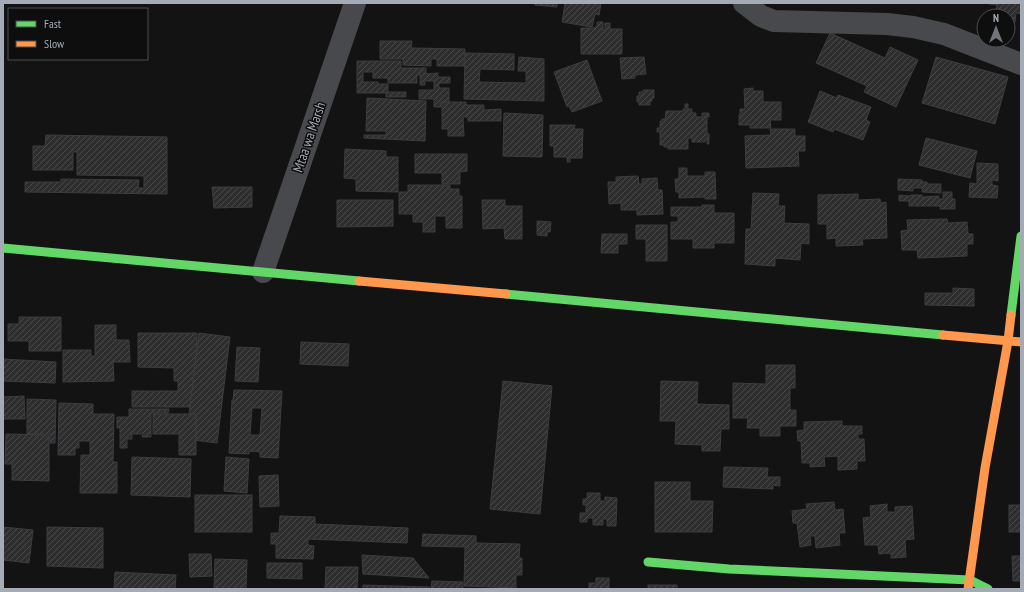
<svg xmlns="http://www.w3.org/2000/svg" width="1024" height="592" font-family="'PT Sans Narrow',sans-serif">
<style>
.building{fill:url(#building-hatch);stroke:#3c3d40;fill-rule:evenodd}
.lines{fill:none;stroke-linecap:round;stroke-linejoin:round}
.street{stroke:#48494c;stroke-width:22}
.fast{stroke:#63d668;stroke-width:9}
.slow{stroke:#ff974d;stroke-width:9}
.labels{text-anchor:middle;stroke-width:3;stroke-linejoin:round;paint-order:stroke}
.street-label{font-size:14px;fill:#a5abb4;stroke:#0e0e0f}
</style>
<defs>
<pattern id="building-hatch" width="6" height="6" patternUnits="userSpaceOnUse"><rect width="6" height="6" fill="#2e2e2f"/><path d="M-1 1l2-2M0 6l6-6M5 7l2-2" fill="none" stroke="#494a4b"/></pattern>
</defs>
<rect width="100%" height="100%" fill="#131314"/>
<!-- building -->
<g class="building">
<polygon points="535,3 557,3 557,7 535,5"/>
<polygon points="565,3 601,3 599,15 595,14 592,27 562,22"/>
<polygon points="989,3 1021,3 1021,14 1016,13 1015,22 1008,22 1008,16 1001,16 1001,13 996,13 997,5 989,4"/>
<polygon points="597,22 603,22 603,30 605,30 605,23 610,23 610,29 622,29 622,54 581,54 581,28 595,28 595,27 597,27"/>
<polygon points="830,33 885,58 890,47 918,60 896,107 864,92 867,86 816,63"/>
<polygon points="380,41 412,41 411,48 465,49 464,66 437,66 437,59 431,59 431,66 403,65 403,59 380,59"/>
<polygon points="465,53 514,54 514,70 480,69 479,82 526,83 526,71 518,71 519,57 544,59 544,101 464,99"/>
<polygon points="644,57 646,74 635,75 635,78 622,79 620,58"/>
<polygon points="936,57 1008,77 995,124 922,103"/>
<polygon points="587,60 602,101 572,112 569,106 567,107 554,72"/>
<polygon points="357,61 401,61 401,68 426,68 426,74 438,73 438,77 450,77 450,83 439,83 439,88 449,88 449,102 441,102 441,107 434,107 434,99 419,99 419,90 434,90 434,81 425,81 425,85 420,85 420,75 417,75 417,83 388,83 388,78 373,78 373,72 363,72 363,82 378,82 378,84 388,84 388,92 406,92 406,97 386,97 386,93 357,93"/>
<polygon points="753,88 753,91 763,91 763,102 781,102 781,120 770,120 771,128 750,128 750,125 739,125 739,115 740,115 740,109 745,109 744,89"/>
<polygon points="643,90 654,90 654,98 652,98 652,101 650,101 650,105 639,105 639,102 637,102 637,96 639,96 639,92 643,92"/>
<polygon points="820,91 837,98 838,95 871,107 866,120 870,122 863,140 834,129 833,132 808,122"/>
<polygon points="367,98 426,101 425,141 364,138 364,135 386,135 386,131 366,131"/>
<polygon points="442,102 466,102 466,105 484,105 484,110 501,109 501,121 468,121 468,117 463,117 464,136 448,136 448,129 442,129"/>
<polygon points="685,104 688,104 688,109 692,109 692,113 696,113 696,117 702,117 702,113 709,113 709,117 707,117 707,134 709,134 709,144 707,144 707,140 705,140 705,142 692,142 692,138 688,138 688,149 668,149 668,147 664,147 664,145 660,145 660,132 657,132 657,128 660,128 660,121 662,121 662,119 665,119 666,111 683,111 683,109 685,109"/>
<polygon points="504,113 543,115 542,157 503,156"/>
<polygon points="550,125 575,125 574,129 583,129 582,158 570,158 570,162 567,162 567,157 554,157 554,146 550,146"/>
<polygon points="770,129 795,129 795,136 805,136 805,151 798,151 799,166 746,168 745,136 771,135"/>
<polygon points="46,135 167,137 167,194 25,192 25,182 61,182 61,179 139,180 138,188 144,188 144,176 77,175 77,152 73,152 73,170 33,170 33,146 45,146"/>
<polygon points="926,138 977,151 970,178 919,165"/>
<polygon points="345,149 386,151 386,157 398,157 398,192 356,191 356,179 344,178"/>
<polygon points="415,154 467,154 467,171 460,172 460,184 442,184 442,173 415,173"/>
<polygon points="977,163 998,164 998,181 992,180 992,185 998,186 997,198 969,197 970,183 977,184"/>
<polygon points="679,168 687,168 687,176 705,176 705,172 715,172 716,199 705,199 705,197 679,198 679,192 676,192 675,179 679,179"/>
<polygon points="638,176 639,184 642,184 642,179 657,178 658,190 662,190 663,214 637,215 637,210 621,210 621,203 609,204 608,182 616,182 616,177"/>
<polygon points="898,179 922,180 922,182 927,182 927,184 941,184 941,193 922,192 922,188 913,188 913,191 898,190"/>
<polygon points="408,185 450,185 450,189 459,189 459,196 462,196 462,228 446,228 446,216 435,216 435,232 423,232 423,222 413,222 413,214 399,214 399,192 408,192"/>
<polygon points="212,187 252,187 252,207 214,208"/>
<polygon points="943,192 952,192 952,199 955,199 955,209 940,209 940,206 909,206 909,201 899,201 899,195 911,196 911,195 922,195 922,197 939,196 939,199 943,199"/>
<polygon points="753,193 779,194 778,206 785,206 784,223 809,224 809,244 801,243 800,260 775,258 775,266 745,264 746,229 751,229"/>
<polygon points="858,194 858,200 880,199 881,203 886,202 887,238 862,239 863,245 836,246 836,238 827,239 827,224 818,224 818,195"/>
<polygon points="337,200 393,200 393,226 337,227"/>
<polygon points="482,200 505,200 505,206 522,206 522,239 505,239 504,228 483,229"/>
<polygon points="702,205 714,205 714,213 734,213 734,243 714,243 714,248 693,248 693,239 671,239 671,222 678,222 678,216 671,216 671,207 702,207"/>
<polygon points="942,219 947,219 948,223 967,222 968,234 973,234 973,244 967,244 967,256 918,258 917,250 902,250 901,231 908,230 907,220"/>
<polygon points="537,221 551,222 550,232 547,232 547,236 537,235"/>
<polygon points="636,225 667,225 667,261 646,261 646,239 636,239"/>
<polygon points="602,234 627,234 627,244 618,244 618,253 601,253"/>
<polygon points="953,288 974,289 974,306 925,305 925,293 953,293"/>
<polygon points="19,317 61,317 61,351 29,351 29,341 8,341 8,324 19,324"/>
<polygon points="95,325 116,325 116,340 129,340 130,362 113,362 114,381 63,382 63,350 91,350 91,356 95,356"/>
<polygon points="138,333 197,333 197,407 132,407 132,391 178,391 178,381 174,381 174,368 138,367"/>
<polygon points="199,333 230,337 217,443 186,439"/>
<polygon points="301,342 349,344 348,366 300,364"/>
<polygon points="237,347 260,348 258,382 235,381"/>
<polygon points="3,359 56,362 55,383 3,381"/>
<polygon points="766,365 795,365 795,388 790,388 790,410 796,410 796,426 780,426 780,436 760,436 760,428 747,428 748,418 733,418 733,383 766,384"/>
<polygon points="503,381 552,386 540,514 490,509"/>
<polygon points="661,381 698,382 697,404 729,405 729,429 721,429 720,451 702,451 702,445 675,444 676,421 660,421"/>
<path d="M 234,390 L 282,391 L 278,458 L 260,457 L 260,452 L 249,451 L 249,454 L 229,453 L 232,400 L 233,400 ZM 252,408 L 262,408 L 260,435 L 250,435 Z"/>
<polygon points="24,396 25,419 3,419 3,397"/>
<polygon points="27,399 56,400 55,443 50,443 50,434 27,434"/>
<polygon points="59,403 93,404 93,414 114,414 113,462 117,462 117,493 80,493 81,455 90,455 90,441 79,441 79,448 75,448 75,455 58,455"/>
<polygon points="129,409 169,409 168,413 151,413 151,437 142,437 143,434 132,434 132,439 127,439 127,448 120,448 120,428 117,428 117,417 129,417"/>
<polygon points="153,414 196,414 196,455 179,455 179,434 153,434"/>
<polygon points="842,421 842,426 862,426 862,434 858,434 858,439 864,439 865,461 857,461 857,469 838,470 838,456 824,457 825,466 810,467 810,463 802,463 801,441 798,441 797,431 804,430 804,422"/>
<polygon points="6,434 49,435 49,481 12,480 12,464 5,464"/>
<polygon points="132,457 191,459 190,497 131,495"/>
<polygon points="226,457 249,459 247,493 224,491"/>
<polygon points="724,467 768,468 767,477 780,477 780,486 773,485 773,489 723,487"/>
<polygon points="278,475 279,506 260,507 259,476"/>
<polygon points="655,482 690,482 690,501 713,501 712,532 655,532"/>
<polygon points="587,493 600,493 600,501 605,501 605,497 617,498 616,526 607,526 607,519 603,519 603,525 593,525 593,518 587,518 587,522 580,522 580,513 586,513 586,505 583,505 583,499 587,499"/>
<rect x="195" y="495" width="57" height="37"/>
<polygon points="834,502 835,510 843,509 845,533 839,533 840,545 816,548 815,536 810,536 811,545 800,547 797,523 793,523 792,511 807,509 806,504"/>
<polygon points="887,504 887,512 895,512 895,507 912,506 914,539 905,540 906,557 891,558 891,553 879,554 878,545 865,545 863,518 871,517 870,506"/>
<rect x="1009" y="505" width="12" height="27"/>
<polygon points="280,516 315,517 315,524 408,528 407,543 308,539 308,545 314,546 313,559 276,558 276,544 271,544 271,533 279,533"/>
<polygon points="3,527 33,530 29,563 3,560"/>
<polygon points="47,527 103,528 103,568 47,566"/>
<polygon points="423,534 476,536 476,543 520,544 519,558 522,558 522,575 516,575 516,588 464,586 465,547 422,546"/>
<polygon points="189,554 211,554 212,576 190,577"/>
<polygon points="362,555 413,558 429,578 363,574"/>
<polygon points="1012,556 1021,556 1021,581 1013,581"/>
<polygon points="215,559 247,560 246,589 214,589"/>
<polygon points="267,563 302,563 302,579 267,578"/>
<polygon points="326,567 358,567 357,589 325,589"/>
<polygon points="115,572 176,575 175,589 114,589"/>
<polygon points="596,578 609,578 609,589 589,588 589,583 596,583"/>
<polygon points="432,581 463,582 463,589 431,589"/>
<polygon points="363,585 430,587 430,589 363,589"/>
<rect x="648" y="585" width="29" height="4"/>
</g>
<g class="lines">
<!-- street -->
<g class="street">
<polyline points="744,3 761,16 774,21 887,24 913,27 944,34 1021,64"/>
<polyline points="263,272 355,3"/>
</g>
<!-- fast -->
<g class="fast">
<polyline points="3,248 359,281"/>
<polyline points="506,294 943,335"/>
<polyline points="1011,315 1021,236"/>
<polyline points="648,562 729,569 970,580 988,589"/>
</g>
<!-- slow -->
<g class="slow">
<polyline points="359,281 506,294"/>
<polyline points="943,335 1021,342"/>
<polyline points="968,589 985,468 1008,341 1011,315"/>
</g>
</g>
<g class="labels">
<!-- street labels -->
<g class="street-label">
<text transform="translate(309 137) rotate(-71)" y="5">Mtaa wa Marsh</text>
</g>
</g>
<!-- border -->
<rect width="1024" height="592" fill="none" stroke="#a5abb4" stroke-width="8"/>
<!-- legend -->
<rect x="8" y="8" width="140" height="52" fill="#0e0e0f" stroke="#4a4d51"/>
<rect x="16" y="21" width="20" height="6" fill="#63d668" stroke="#4a4d51"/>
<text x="44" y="28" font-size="12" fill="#a5abb4">Fast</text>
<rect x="16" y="41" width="20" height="6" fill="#ff974d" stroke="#4a4d51"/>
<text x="44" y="48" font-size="12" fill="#a5abb4">Slow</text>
<!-- north arrow -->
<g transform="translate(996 28)"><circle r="19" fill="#0e0e0f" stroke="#4a4d51"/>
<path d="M0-3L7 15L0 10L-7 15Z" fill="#72767c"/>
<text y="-6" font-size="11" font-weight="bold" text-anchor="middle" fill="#a5abb4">N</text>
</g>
</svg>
